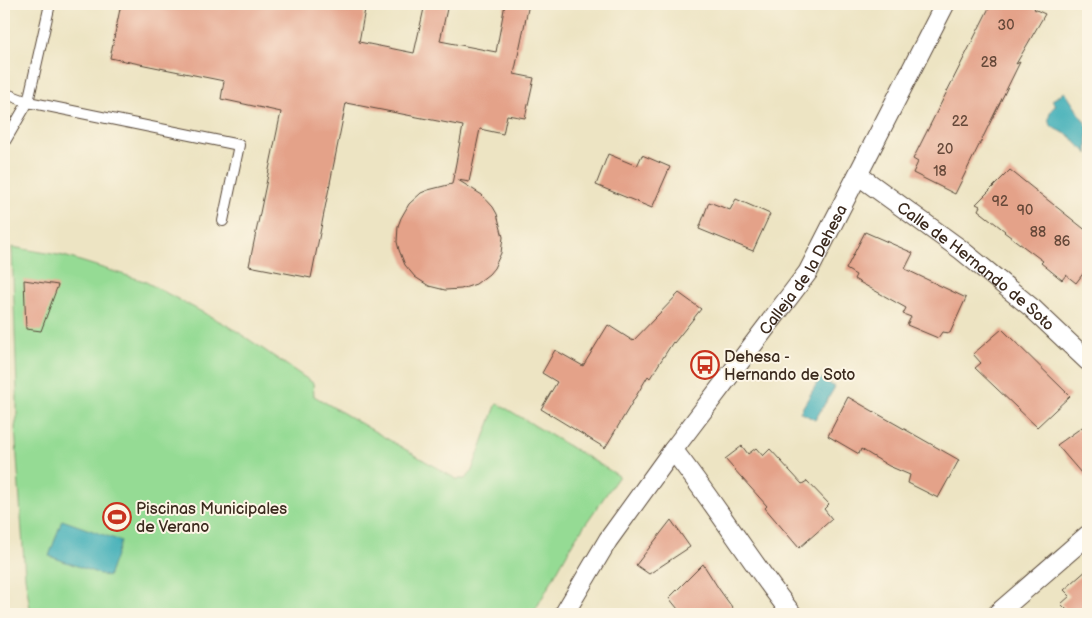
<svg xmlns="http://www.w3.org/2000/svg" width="1092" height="618" font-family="'Balsamiq Sans',sans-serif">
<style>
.green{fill:#95db94;stroke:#688259}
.water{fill:#3fafb8;stroke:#3d6c6b}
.building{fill:#e4a289}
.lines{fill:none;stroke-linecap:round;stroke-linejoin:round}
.service-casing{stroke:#564637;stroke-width:12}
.minor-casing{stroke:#564637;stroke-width:21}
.service{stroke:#fff;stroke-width:10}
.minor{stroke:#fff;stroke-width:19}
.labels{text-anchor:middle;stroke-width:4;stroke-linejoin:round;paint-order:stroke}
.number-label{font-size:14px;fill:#654839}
.street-label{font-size:16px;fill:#3b2a1e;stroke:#fcf5e5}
.poi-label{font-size:16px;fill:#3b2a1e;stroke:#fcf5e5;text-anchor:start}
</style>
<rect width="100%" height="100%" fill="#fcf5e5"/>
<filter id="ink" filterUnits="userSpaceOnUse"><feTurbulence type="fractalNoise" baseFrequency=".02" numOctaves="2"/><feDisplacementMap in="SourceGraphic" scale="10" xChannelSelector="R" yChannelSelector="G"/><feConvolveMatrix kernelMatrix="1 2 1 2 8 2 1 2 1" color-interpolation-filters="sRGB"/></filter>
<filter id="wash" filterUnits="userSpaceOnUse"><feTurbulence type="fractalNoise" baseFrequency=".0096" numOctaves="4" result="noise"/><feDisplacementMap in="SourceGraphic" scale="20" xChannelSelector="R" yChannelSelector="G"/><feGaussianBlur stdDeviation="1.12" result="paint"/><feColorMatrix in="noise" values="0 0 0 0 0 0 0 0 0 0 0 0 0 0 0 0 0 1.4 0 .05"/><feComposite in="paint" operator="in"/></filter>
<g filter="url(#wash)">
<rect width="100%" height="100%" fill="#ede4c3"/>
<!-- green -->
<polygon class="green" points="12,247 64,256 144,281 232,328 313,383 314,396 456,479 465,479 471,473 497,403 619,476 575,539 533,614 31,614 25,577 15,427 17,418 17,389"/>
<!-- water -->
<g class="water">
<path d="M 1065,92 L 1088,127 L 1087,154 C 1085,149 1083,149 1079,146 C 1075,143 1074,139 1070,136 C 1062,131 1055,131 1049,123 C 1048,115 1050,110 1056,105 L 1052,100 Z"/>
<polygon points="820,378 835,387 815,420 800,412"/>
<polygon points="62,520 121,541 108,577 49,556"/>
</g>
<g id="blocks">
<!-- building -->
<g class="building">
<polygon points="121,4 366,4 359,42 414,53 425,4 448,4 440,41 496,52 505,4 529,4 514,74 534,78 525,118 507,115 503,134 480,129 469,182 458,180 482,195 493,207 497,214 503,237 501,253 494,268 489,274 476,284 461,289 445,290 429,286 415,277 405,265 399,250 397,242 398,226 401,218 409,204 421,193 428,190 452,184 463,126 346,103 311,278 249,266 281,112 221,99 224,81 110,58"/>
<polygon points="991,4 1037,4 1034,9 1045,14 1016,64 1020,62 955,194 913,173 918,162 913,159"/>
<polygon points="608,154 637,166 642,155 670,167 652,208 596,185"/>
<polygon points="1010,170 1088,232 1088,267 1076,283 1066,275 1062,280 1041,263 1043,261 1004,232 1005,231 978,210 980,206 976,204"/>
<polygon points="736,199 770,214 753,251 699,229 709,202 730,210"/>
<polygon points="865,232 913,253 905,269 966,298 950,333 942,332 938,338 907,325 911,317 903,314 906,308 854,279 856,275 846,269"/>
<polygon points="24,280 58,285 41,331 26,329"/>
<polygon points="679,293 701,309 674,343 673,342 650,378 648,376 605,448 541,409 557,382 542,373 555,350 583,366 608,325 633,341"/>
<polygon points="1002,329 1070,396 1037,427 975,368 981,363 973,354"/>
<polygon points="848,397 959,460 938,498 908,483 910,475 889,466 861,449 859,454 828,436"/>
<polygon points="1088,423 1088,481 1057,445"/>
<polygon points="742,446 748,454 756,448 763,456 770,449 802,484 807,481 829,504 824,509 832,519 799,548 765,508 767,506 725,459"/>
<polygon points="671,520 690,547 649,574 636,565"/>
<polygon points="703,564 719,589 737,614 682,614 669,598"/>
<polygon points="1088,569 1088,614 1071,614 1061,604 1070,596 1064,590"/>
</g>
</g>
</g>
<g filter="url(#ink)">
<use href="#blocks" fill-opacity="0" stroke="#564637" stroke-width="1"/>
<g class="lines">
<defs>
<g id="service">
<polyline points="4,93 28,102 239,145 223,221"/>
<polyline points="4,143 28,102 50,4"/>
</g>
<g id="minor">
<path id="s1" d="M 858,175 L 960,249 L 1032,308 L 1088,361"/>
<path d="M 673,450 C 715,503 750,561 792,614"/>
<path id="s2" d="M 564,614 L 608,540 L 673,450 L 808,272 L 945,4"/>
<polyline points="997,614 1088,535"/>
</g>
</defs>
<!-- service casing -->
<use href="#service" class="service-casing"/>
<!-- minor casing -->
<use href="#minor" class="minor-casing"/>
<!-- service -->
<use href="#service" class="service"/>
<!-- minor -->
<use href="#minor" class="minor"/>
</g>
</g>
<!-- icons -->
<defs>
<symbol id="bus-ring" viewBox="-11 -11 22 22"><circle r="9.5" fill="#fcf5e5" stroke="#c8321e" stroke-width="1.5"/><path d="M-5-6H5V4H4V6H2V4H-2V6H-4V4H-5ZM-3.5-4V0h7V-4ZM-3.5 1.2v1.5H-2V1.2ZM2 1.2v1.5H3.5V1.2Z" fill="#c8321e"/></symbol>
<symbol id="stadium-ring" viewBox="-11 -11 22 22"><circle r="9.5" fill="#fcf5e5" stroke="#c8321e" stroke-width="1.5"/><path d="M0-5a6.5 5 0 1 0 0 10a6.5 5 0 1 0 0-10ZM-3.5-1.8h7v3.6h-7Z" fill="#c8321e"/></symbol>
</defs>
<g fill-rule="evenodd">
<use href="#bus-ring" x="689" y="349" width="32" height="32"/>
<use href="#stadium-ring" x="101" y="501" width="32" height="32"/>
</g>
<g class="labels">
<!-- number labels -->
<g class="number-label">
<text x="1006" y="30">30</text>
<text x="989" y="67">28</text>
<text x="960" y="126">22</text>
<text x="945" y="154">20</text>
<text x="940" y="176">18</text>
<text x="1000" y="206">92</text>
<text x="1025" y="215">90</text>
<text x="1038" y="237">88</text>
<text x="1062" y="246">86</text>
</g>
<!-- street labels -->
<g class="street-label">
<text dy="6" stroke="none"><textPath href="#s1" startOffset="149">Calle de Hernando de Soto</textPath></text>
<text dy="6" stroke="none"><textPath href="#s2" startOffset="420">Calleja de la Dehesa</textPath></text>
</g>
<!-- poi labels -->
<g class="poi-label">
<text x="724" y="362">Dehesa -<tspan x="724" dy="18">Hernando de Soto</tspan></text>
<text x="136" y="514">Piscinas Municipales<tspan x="136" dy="18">de Verano</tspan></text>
</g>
</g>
<!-- margin -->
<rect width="1092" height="618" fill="none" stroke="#fcf5e5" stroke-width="20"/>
</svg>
